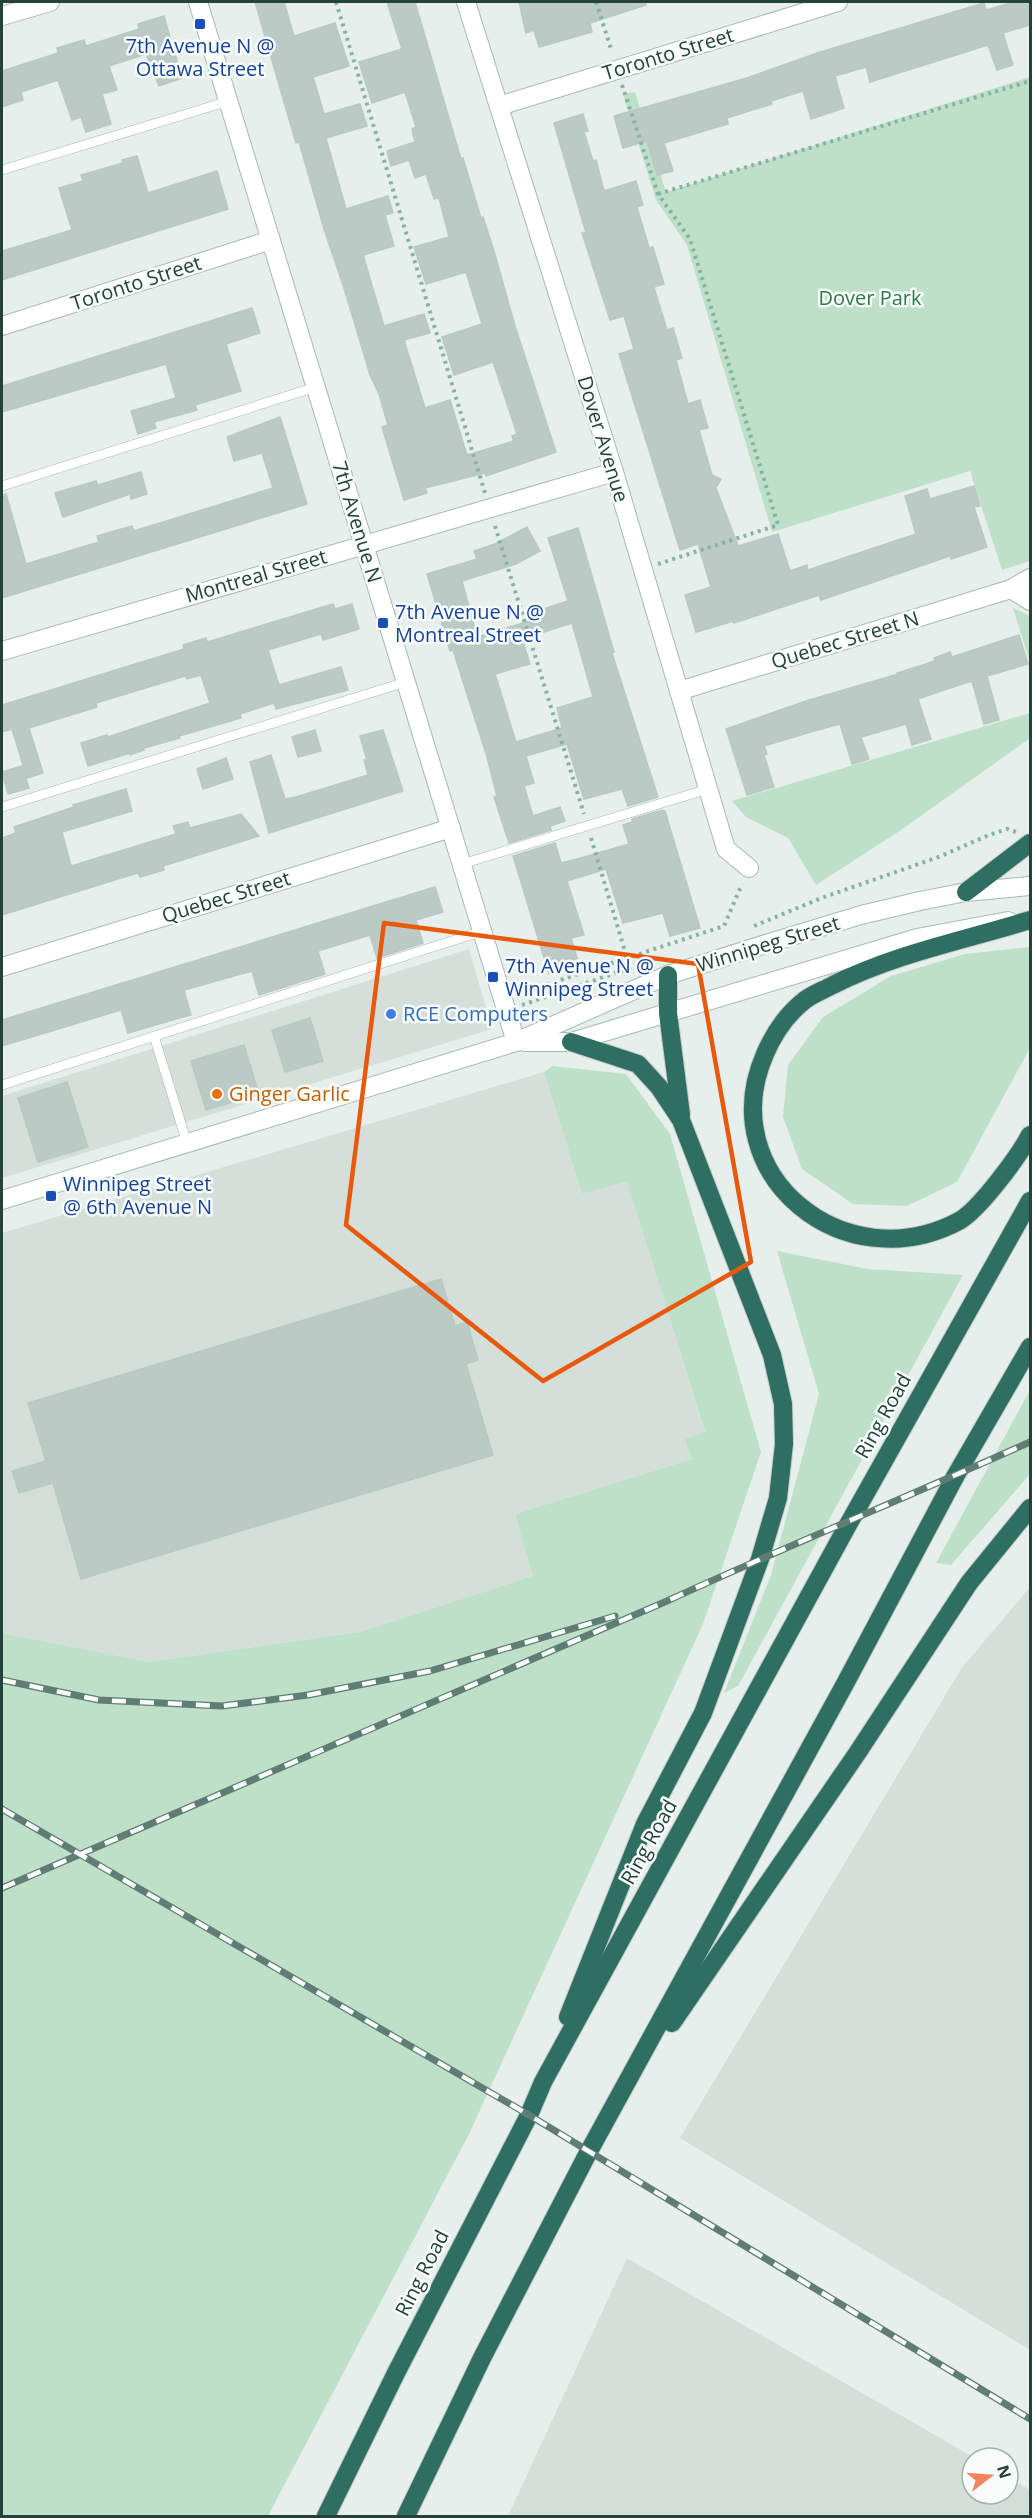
<svg xmlns="http://www.w3.org/2000/svg" width="1032" height="2518" font-family="'Open Sans',sans-serif">
<style>
.built{fill:#d4dfda}
.green{fill:#bfe0c8}
.building{fill:#bbcac4;stroke:#b8c9c2;stroke-width:1.5;fill-rule:evenodd}
.lines{fill:none;stroke-linecap:round;stroke-linejoin:round}
.service-casing{stroke:#a8b8b2;stroke-width:10}
.minor-casing{stroke:#a8b8b2;stroke-width:20}
.secondary-casing{stroke:#a4bbb3;stroke-width:20}
.motorway-casing{stroke:#c2cac8;stroke-width:20}
.path{stroke:#86b3a5;stroke-width:4;stroke-dasharray:3 4.5;stroke-linecap:butt}
.service{stroke:#fff;stroke-width:9}
.minor{stroke:#fff;stroke-width:18}
.secondary{stroke:#fff;stroke-width:18}
.motorway{stroke:#2f6f62;stroke-width:18}
.rail-casing{stroke:#5f7d75;stroke-width:7}
.rail{stroke:#f7fbf9;stroke-width:4.5;stroke-dasharray:14;stroke-linecap:butt}
.marked{fill:none;stroke:#e8590c;stroke-width:4.5;stroke-linejoin:round}
.transit-dot{fill:#1a4fb4;stroke:#f7fbf9;stroke-width:2}
.shop-dot{fill:#3f7fe0;stroke:#f7fbf9;stroke-width:2}
.food-dot{fill:#e8710a;stroke:#f7fbf9;stroke-width:2}
.labels{text-anchor:middle;stroke-width:5;stroke-linejoin:round;paint-order:stroke}
.transit-label{font-size:20px;fill:#164399;stroke:#f7fbf9;text-anchor:start}
.street-label{font-size:20px;fill:#24423a;stroke:#f7fbf9}
.park-label{font-size:20px;fill:#2d7a4b;stroke:#f7fbf9}
.shop-label{font-size:20px;fill:#366cbe;stroke:#f7fbf9;text-anchor:start}
.food-label{font-size:20px;fill:#c56008;stroke:#f7fbf9;text-anchor:start}
</style>
<rect width="100%" height="100%" fill="#e6efeb"/>
<!-- built -->
<g class="built">
<polygon points="469,949 492,1029 2,1178 2,1096"/>
<polygon points="544,1072 582,1194 627,1180 705,1433 692,1459 515,1514 534,1576 360,1632 149,1662 2,1633 2,1233"/>
<polygon points="1030,1587 1030,2350 680,2138 961,1669"/>
<polygon points="627,2258 975,2458 972,2458 972,2494 1008,2494 1008,2477 1030,2490 1030,2516 508,2516"/>
</g>
<!-- green -->
<g class="green">
<polygon points="1030,77 1030,561 1002,570 970,471 772,532 687,245 656,200 623,94 635,92 666,192"/>
<polygon points="1013,608 1030,616 1030,662"/>
<polygon points="1030,713 1029,739 901,830 816,885 788,838 746,817 732,801"/>
<polygon points="1030,947 1030,1048 957,1182 907,1206 853,1204 802,1169 783,1117 788,1065 823,1017 891,976 965,954"/>
<polygon points="552,1066 626,1074 670,1134 761,1452 703,1624 469,2134 268,2516 2,2516 2,1633 149,1662 360,1632 533,1576 515,1514 692,1459 685,1439 705,1432 627,1181 582,1194 544,1072"/>
<polygon points="777,1251 868,1269 963,1275 738,1686 724,1693 771,1575 819,1394"/>
<polygon points="1030,1390 1030,1474 951,1565 936,1563"/>
</g>
<!-- building -->
<g class="building">
<polygon points="255,2 284,2 294,36 335,23 349,66 313,77 324,114 360,104 367,126 326,138 346,209 388,196 393,213 385,215 394,246 363,255 384,326 424,314 430,333 404,340 425,408 450,400 467,455 514,441 512,436 517,434 493,362 454,375 442,337 482,324 466,272 426,284 414,247 449,237 439,198 434,199 426,174 415,178 409,160 391,166 387,151 415,142 412,129 416,127 405,92 372,103 359,62 402,49 387,2 415,2 461,159 463,158 481,218 483,217 494,251 515,326 556,452 486,476 485,473 425,488 427,493 404,500 382,427 388,425 379,394 370,375 344,288 324,229 299,142 296,143"/>
<polygon points="519,2 646,2 646,5 590,23 592,32 539,47 534,30 526,33"/>
<polygon points="1015,2 1030,2 1030,25 1003,33 1013,65 997,70 988,45 870,82 866,67 835,76 844,108 811,119 803,91 771,101 772,104 727,118 728,124 664,143 673,171 657,175 647,141 623,148 614,116 747,78 817,53 984,3 986,10"/>
<polygon points="164,16 182,78 159,86 146,54 109,66 117,90 102,94 111,124 86,132 81,117 72,120 58,80 21,92 23,100 2,107 2,71 58,53 57,48 84,40 86,46 139,29 138,24"/>
<polygon points="583,114 588,131 584,132 593,161 596,160 604,191 636,181 643,205 637,207 642,224 649,248 653,247 664,284 654,287 667,330 673,328 682,358 676,360 688,404 700,400 708,428 699,430 712,475 721,479 716,488 738,546 778,534 790,571 807,565 808,570 916,534 905,496 927,489 930,499 974,486 980,506 974,507 987,547 951,559 950,556 821,600 819,595 734,623 734,621 696,632 685,595 711,587 698,544 680,550 619,354 634,349 624,316 610,320 582,233 586,233 554,123"/>
<polygon points="137,156 148,193 217,171 228,209 2,280 2,251 72,230 59,188 83,181 81,175 123,163 122,160"/>
<polygon points="252,308 260,333 226,344 241,391 195,405 197,410 154,422 156,428 138,434 131,411 176,398 166,364 2,412 2,386"/>
<polygon points="280,417 307,504 2,598 2,495 6,494 26,564 99,542 97,536 132,526 134,531 273,488 262,453 234,461 227,437"/>
<polygon points="141,472 147,494 131,499 130,494 63,517 55,493 96,481 98,485"/>
<path d="M 527,527 L 540,551 L 516,564 L 462,581 L 477,637 L 530,621 L 528,614 L 568,601 L 548,538 L 578,528 L 614,652 L 612,653 L 658,797 L 628,806 L 622,789 L 584,799 L 567,744 L 526,756 L 534,783 L 524,786 L 533,816 L 560,807 L 565,821 L 550,826 L 551,830 L 509,843 L 494,797 L 497,796 L 487,757 L 453,650 L 450,651 L 427,574 L 477,559 L 474,551 L 495,544 ZM 572,623 L 593,697 L 557,708 L 562,728 L 516,742 L 495,674 L 530,664 L 522,639 Z"/>
<polygon points="333,604 335,609 352,604 359,629 323,640 321,634 268,650 279,685 341,667 348,690 276,709 274,703 240,714 241,718 179,736 180,738 144,748 144,750 130,755 130,753 88,766 81,743 107,735 108,737 210,703 201,675 187,679 185,676 96,703 97,707 29,728 43,773 27,778 12,729 2,732 2,705 184,649 183,645 206,638 207,642"/>
<polygon points="1019,635 1028,664 987,676 999,720 984,724 972,681 956,686 918,699 931,739 912,745 906,724 861,737 869,759 852,764 840,724 814,731 764,746 767,754 764,755 774,787 747,795 726,729 806,701 898,674 897,673 935,661 934,658 950,652 952,657"/>
<polygon points="315,730 321,751 298,757 292,737"/>
<polygon points="383,730 403,791 269,833 250,762 271,755 285,799 296,797 368,775 364,760 367,760 360,736"/>
<polygon points="226,758 233,779 203,789 197,769"/>
<polygon points="22,766 29,788 8,794 2,772"/>
<polygon points="126,789 132,811 62,832 71,866 176,834 173,826 188,822 190,828 241,814 259,836 163,866 164,870 140,877 138,873 121,878 2,915 2,838 16,833 14,827 74,807 73,805"/>
<polygon points="662,810 665,811 700,928 670,936 663,913 623,923 606,869 567,881 584,935 571,938 579,965 549,974 513,856 555,843 561,863 588,856 629,844 623,825 632,822 632,819"/>
<polygon points="435,887 443,912 416,920 423,943 377,958 370,935 318,951 325,974 259,995 252,971 184,990 191,1015 176,1019 128,1033 121,1010 2,1046 2,1020"/>
<polygon points="310,1018 323,1061 285,1072 272,1030"/>
<polygon points="244,1045 259,1094 206,1110 191,1061"/>
<polygon points="67,1082 88,1147 38,1162 18,1098"/>
<polygon points="441,1279 455,1326 467,1322 478,1360 466,1364 493,1455 81,1579 53,1483 19,1493 12,1471 46,1461 28,1403"/>
</g>
<g class="lines">
<defs>
<g id="service">
<polyline points="2,170 229,101"/>
<polyline points="2,486 316,387"/>
<polyline points="2,807 406,682"/>
<polyline points="462,864 708,789"/>
<polyline points="154,1036 187,1143"/>
<polyline points="2,1085 483,931"/>
</g>
<g id="minor">
<polyline points="198,2 516,1042"/>
<polyline points="466,2 614,472 726,849 749,868"/>
<polyline points="2,16 50,2"/>
<polyline points="499,106 838,2"/>
<polyline points="2,326 271,240"/>
<polyline points="1011,589 1030,601"/>
<polyline points="2,651 614,472"/>
<polyline points="679,691 1011,589 1030,578"/>
<polyline points="2,967 451,828"/>
</g>
<g id="secondary">
<polyline points="524,1042 571,1042 917,938 1008,921"/>
<polyline points="2,1200 516,1042 668,975 769,943 861,915 920,901 966,892 1030,886"/>
</g>
<g id="motorway">
<polyline points="966,892 1030,843"/>
<path d="M 1030,920 C 965,940 894,954 833,985 C 824,990 813,994 805,1000 C 787,1014 774,1033 765,1054 C 712,1175 845,1282 959,1221 C 979,1210 1019,1156 1030,1135"/>
<polyline points="668,975 668,1013 681,1115"/>
<polyline points="568,2017 645,1824 703,1713 760,1559 778,1498 784,1444 783,1404 772,1355 681,1120 659,1087 638,1064 571,1042"/>
<polyline points="672,2023 858,1752 969,1583 1030,1508"/>
<polyline points="326,2516 396,2373 529,2115 543,2082 849,1523 1030,1201"/>
<polyline points="406,2516 482,2358 588,2153 846,1682 956,1475 1030,1347"/>
</g>
</defs>
<!-- service casing -->
<use href="#service" class="service-casing"/>
<!-- minor casing -->
<use href="#minor" class="minor-casing"/>
<!-- secondary casing -->
<use href="#secondary" class="secondary-casing"/>
<!-- motorway casing -->
<use href="#motorway" class="motorway-casing"/>
<!-- path -->
<g class="path">
<polyline points="336,2 485,493"/>
<polyline points="596,2 612,52"/>
<polyline points="622,85 658,194 690,239 778,525 658,564"/>
<polyline points="658,194 1030,81"/>
<polyline points="495,526 584,814"/>
<polyline points="591,838 627,958"/>
<polyline points="754,926 819,899 941,856 989,835 1007,829 1016,832"/>
<polyline points="518,994 724,926 742,884"/>
<polyline points="522,1005 648,962"/>
</g>
<!-- service -->
<use href="#service" class="service"/>
<!-- minor -->
<use href="#minor" class="minor"/>
<!-- secondary -->
<use href="#secondary" class="secondary"/>
<!-- motorway -->
<use href="#motorway" class="motorway"/>
<defs>
<g id="rail">
<polyline points="2,1680 99,1700 222,1706 308,1695 430,1671 615,1616"/>
<polyline points="2,1809 529,2115 1030,2419"/>
<path d="M 2,1888 L 667,1601 C 787,1546 910,1496 1030,1442"/>
</g>
</defs>
<!-- rail casing -->
<use href="#rail" class="rail-casing"/>
<!-- rail -->
<use href="#rail" class="rail"/>
</g>
<!-- marked area -->
<path class="marked" d="M 384,923 L 698,964 L 751,1262 L 543,1381 L 346,1225 Z"/>
<!-- markers -->
<g class="transit-dot">
<rect x="194" y="18" width="12" height="12" rx="3"/>
<rect x="377" y="617" width="12" height="12" rx="3"/>
<rect x="487" y="971" width="12" height="12" rx="3"/>
<rect x="45" y="1190" width="12" height="12" rx="3"/>
</g>
<circle class="shop-dot" cx="391" cy="1014" r="6"/>
<circle class="food-dot" cx="217" cy="1094" r="6"/>
<g class="labels">
<!-- transit labels -->
<g class="transit-label">
<text x="200" y="53" text-anchor="middle">7th Avenue N @<tspan x="200" dy="23">Ottawa Street</tspan></text>
<text x="395" y="619">7th Avenue N @<tspan x="395" dy="23">Montreal Street</tspan></text>
<text x="505" y="973">7th Avenue N @<tspan x="505" dy="23">Winnipeg Street</tspan></text>
<text x="63" y="1191">Winnipeg Street<tspan x="63" dy="23">@ 6th Avenue N</tspan></text>
</g>
<!-- street labels -->
<g class="street-label">
<text transform="translate(668 54) rotate(-17)" y="7">Toronto Street</text>
<text transform="translate(136 283) rotate(-18)" y="7">Toronto Street</text>
<text transform="translate(603 439) rotate(73)" y="7">Dover Avenue</text>
<text transform="translate(357 522) rotate(73)" y="7">7th Avenue N</text>
<text transform="translate(256 576) rotate(-16)" y="7">Montreal Street</text>
<text transform="translate(845 640) rotate(-17)" y="7">Quebec Street N</text>
<text transform="translate(226 897) rotate(-17)" y="7">Quebec Street</text>
<text transform="translate(768 944) rotate(-17)" y="7">Winnipeg Street</text>
<text transform="translate(883 1416) rotate(-61)" y="7">Ring Road</text>
<text transform="translate(649 1842) rotate(-61)" y="7">Ring Road</text>
<text transform="translate(422 2273) rotate(-63)" y="7">Ring Road</text>
</g>
<!-- park labels -->
<g class="park-label">
<text x="870" y="305">Dover Park</text>
</g>
<!-- shop labels -->
<g class="shop-label">
<text x="403" y="1021">RCE Computers</text>
</g>
<!-- food labels -->
<g class="food-label">
<text x="229" y="1101">Ginger Garlic</text>
</g>
</g>
<!-- border -->
<rect width="1032" height="2518" fill="none" stroke="#24423a" stroke-width="6"/>
<!-- north arrow -->
<g transform="translate(990 2476) rotate(73)"><circle r="28" fill="#f7fbf9" stroke="#a3b1ad" stroke-width="1.5"/>
<path d="M0-4.5L10 22L0 15L-10 22Z" fill="#f4845f"/>
<text y="-9" font-size="16" font-weight="bold" text-anchor="middle" fill="#24423a">N</text>
</g>
</svg>
